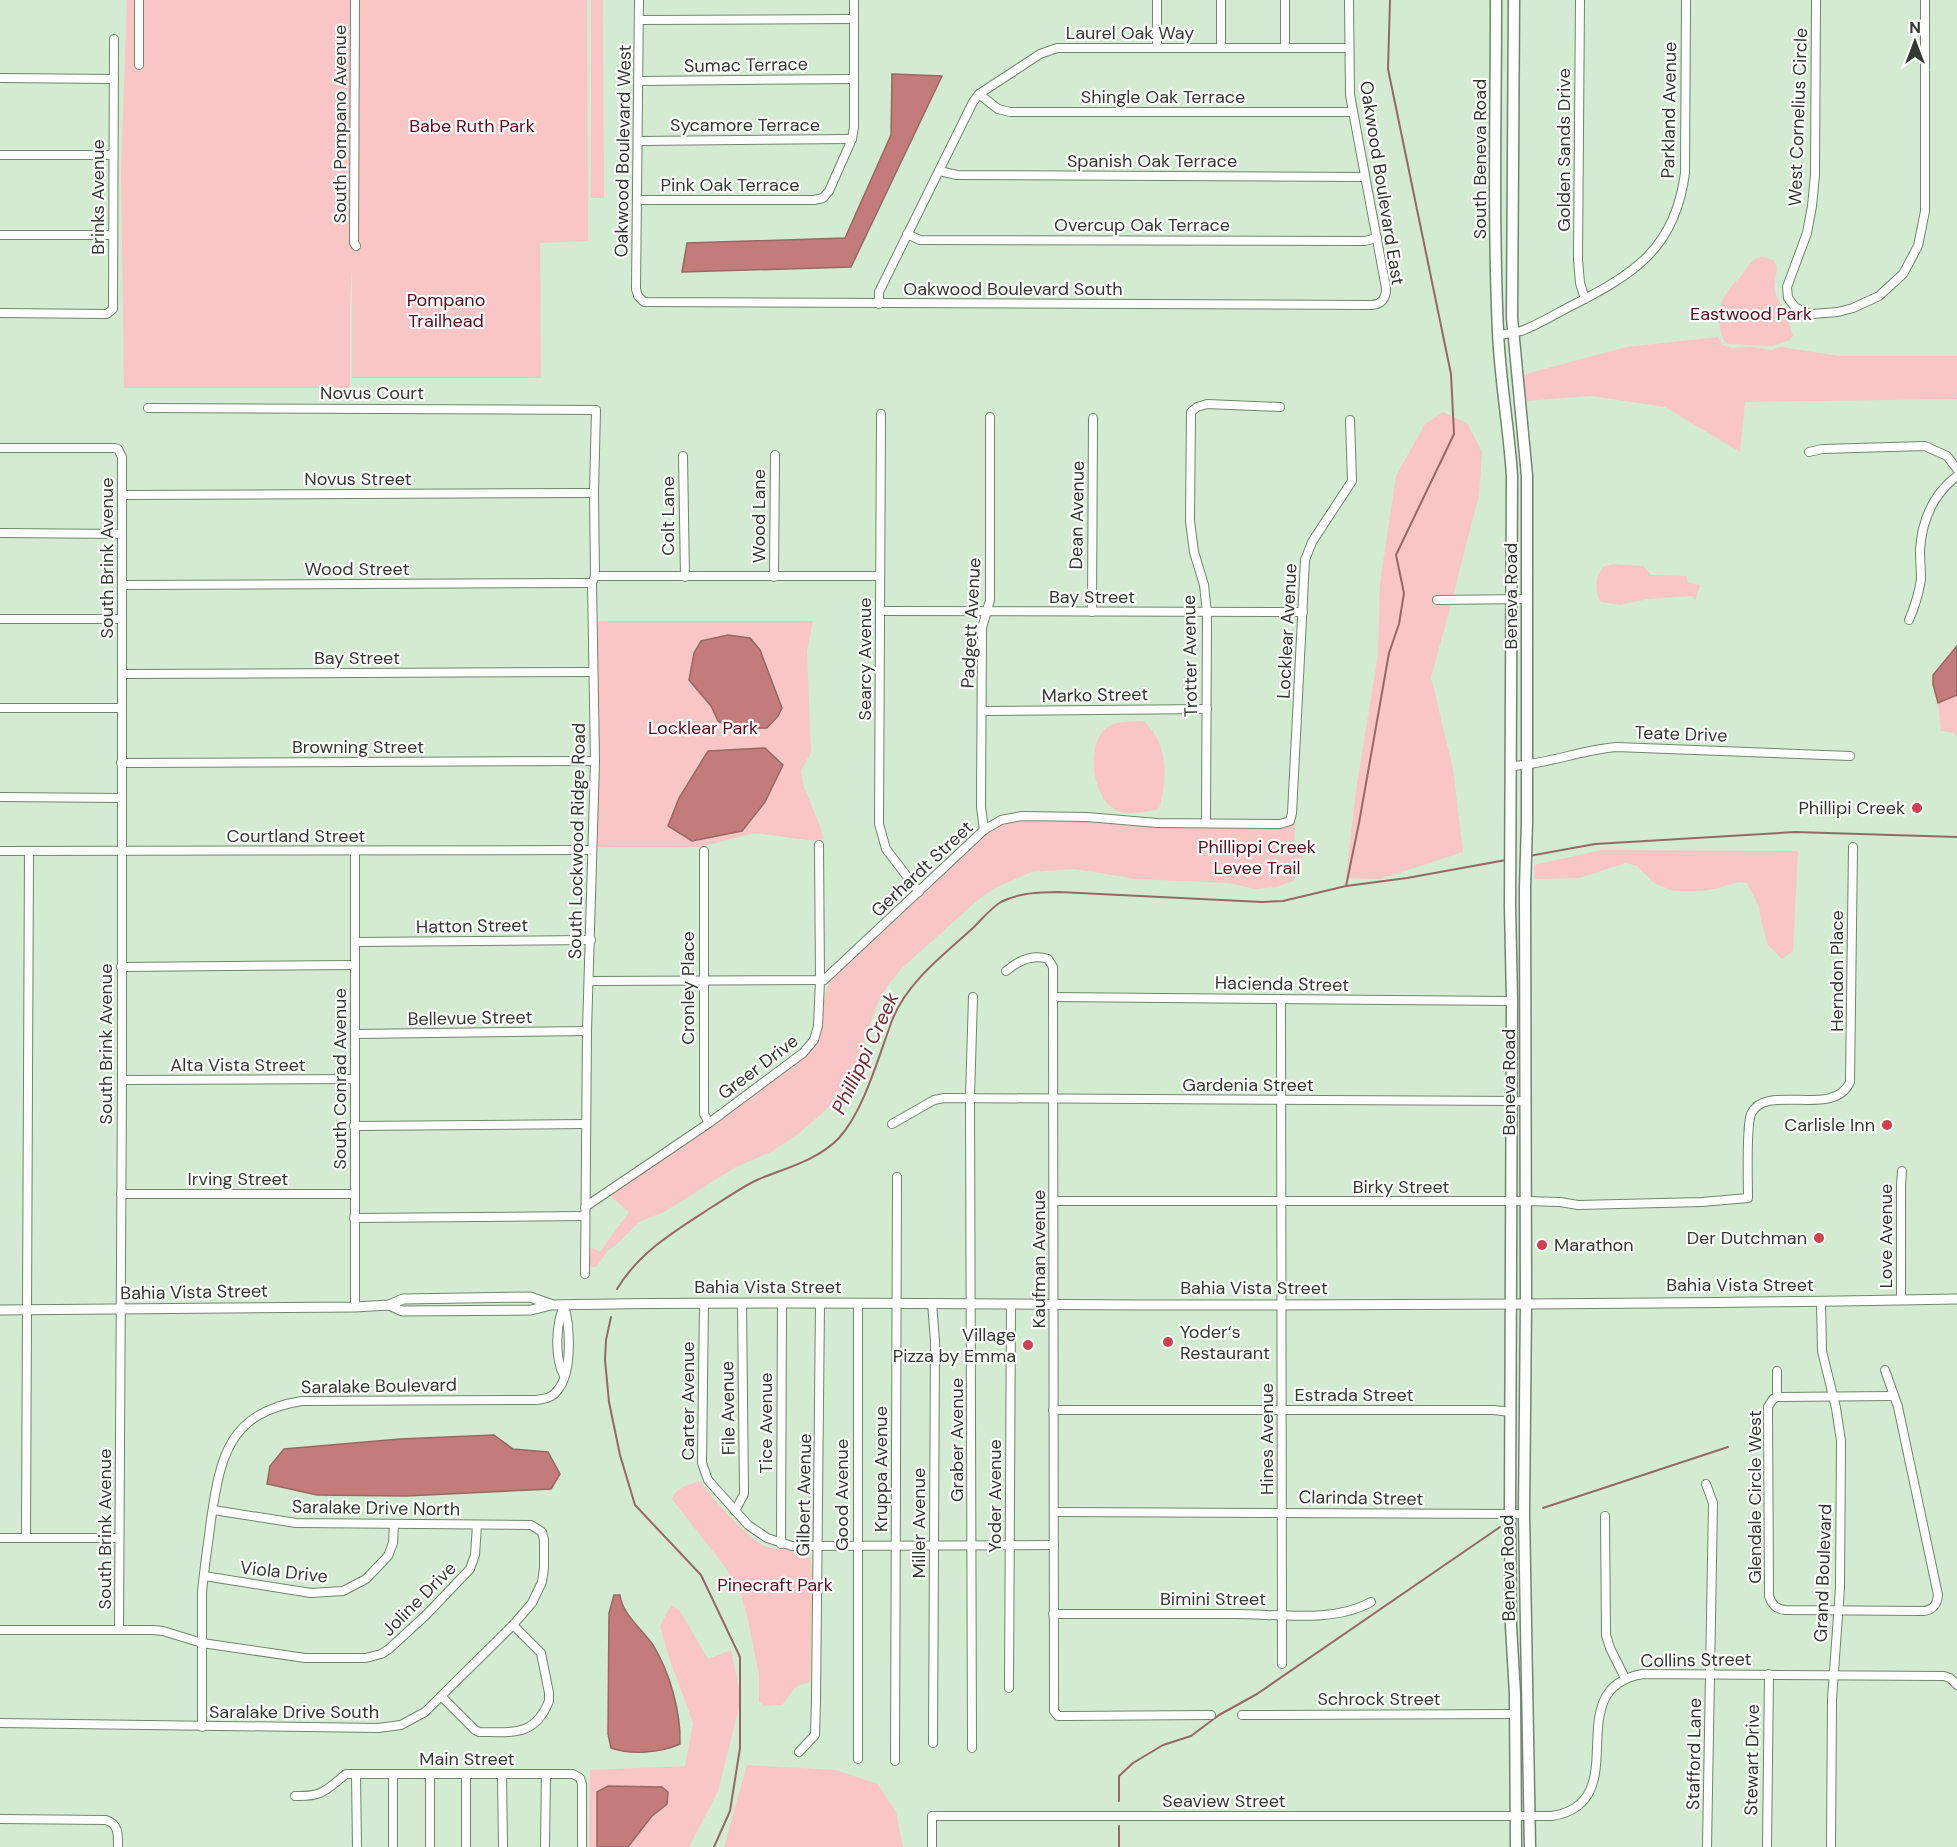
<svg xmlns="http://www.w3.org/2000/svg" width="1957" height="1847" font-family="'DM Sans',sans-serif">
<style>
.green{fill:#f9c6c5}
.water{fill:#c37b7b;stroke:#976864;stroke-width:1.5}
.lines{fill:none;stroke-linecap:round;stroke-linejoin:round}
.stream{stroke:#976864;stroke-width:2}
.minor-casing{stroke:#70866d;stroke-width:10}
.tertiary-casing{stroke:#70866d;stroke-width:11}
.secondary-casing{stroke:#70866d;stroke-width:13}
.minor{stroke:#fff;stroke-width:8}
.tertiary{stroke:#fff;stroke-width:9}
.secondary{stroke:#fff;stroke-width:10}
.poi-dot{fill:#d0404e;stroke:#fff;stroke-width:2}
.labels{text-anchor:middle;stroke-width:4.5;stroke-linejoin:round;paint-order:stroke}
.street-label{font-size:18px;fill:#313a2f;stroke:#fff}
.park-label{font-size:18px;fill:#610617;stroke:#fff}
.poi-label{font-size:18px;fill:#313a2f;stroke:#fff;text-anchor:end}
.water-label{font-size:20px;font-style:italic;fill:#7f282f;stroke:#fff}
</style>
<rect width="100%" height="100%" fill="#d3ebd0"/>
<!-- green -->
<g class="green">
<polygon points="127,0 135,0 135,70 143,69 143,0 351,0 349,235 352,250 355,0 587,0 588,241 540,243 541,378 352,378 352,268 350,302 350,388 124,388 121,169"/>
<polygon points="591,0 603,0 604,198 591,198"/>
<path d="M 1761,257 C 1787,259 1772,277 1775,291 C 1777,301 1784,308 1791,315 L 1789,323 L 1793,336 L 1789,340 L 1773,346 L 1728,344 C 1722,339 1721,334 1720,327 C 1714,305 1727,291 1741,276 C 1749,268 1748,260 1761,257 Z"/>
<polygon points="1718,337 1723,345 1732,348 1752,347 1772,350 1781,347 1839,356 1957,356 1957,399 1745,402 1740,452 1665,407 1591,396 1525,401 1522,375 1626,347"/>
<polygon points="1443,412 1467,423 1482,452 1479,495 1453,596 1433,597 1433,605 1451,605 1431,677 1453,769 1463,852 1380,879 1346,878 1356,790 1378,655 1380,583 1396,476 1425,424"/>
<path d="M 1613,564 L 1643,566 L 1651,575 L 1686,576 L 1688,582 L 1700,585 L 1695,601 L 1692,596 L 1648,599 L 1620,605 L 1601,602 C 1594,591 1595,578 1603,567 Z"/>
<polygon points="598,621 813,621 807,651 811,753 801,770 803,784 821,829 823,839 815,841 755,833 700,847 596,847"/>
<polygon points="1957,695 1957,736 1954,733 1941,731 1938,703"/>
<path d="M 1144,721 C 1168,744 1168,778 1159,809 C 1147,812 1129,815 1118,811 C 1092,801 1084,742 1108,727 C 1118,720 1132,722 1144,721 Z"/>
<path d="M 1025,819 L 1088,820 L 1170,827 L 1289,827 L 1295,823 L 1294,843 L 1303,856 L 1300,870 L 1293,881 L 1276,887 L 1255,889 L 1229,883 L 1136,879 L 1075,869 L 1031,872 L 995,888 L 979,899 L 903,967 L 888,985 L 878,1002 L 856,1065 L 845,1088 L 825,1111 L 798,1134 L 771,1152 L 736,1167 L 664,1212 L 639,1222 L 615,1246 L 609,1249 L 596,1267 L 589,1267 L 589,1249 L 593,1248 L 600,1252 L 629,1212 L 609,1195 L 703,1131 L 807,1055 C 830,1032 815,1004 832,979 L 982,835 C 996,825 1007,821 1025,819 Z"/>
<polygon points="1602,850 1798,851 1793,951 1782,959 1768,945 1761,921 1759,907 1747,883 1738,882 1715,889 1701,891 1673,891 1654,883 1637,866 1626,863 1579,878 1535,879 1534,865"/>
<path d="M 700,1481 C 711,1497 750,1541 767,1547 C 781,1551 797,1547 810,1552 L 812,1590 L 810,1680 L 809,1683 C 791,1685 792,1694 782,1705 L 765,1706 L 759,1702 L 759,1675 L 748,1620 L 741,1594 L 726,1568 L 672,1499 C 676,1487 690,1485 700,1481 Z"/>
<path d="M 671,1605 L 680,1611 L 708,1659 L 731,1650 L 741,1699 L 718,1791 L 689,1847 L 628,1847 L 652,1816 L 667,1804 C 645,1792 622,1778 597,1793 L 597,1847 L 589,1847 L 590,1770 L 685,1766 L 693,1723 L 669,1657 L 660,1626 Z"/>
<polygon points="747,1765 836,1770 878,1784 896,1812 903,1847 724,1847"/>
</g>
<!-- water -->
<g class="water">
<polygon points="892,74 942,76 851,267 682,272 687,243 845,238 891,135"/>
<polygon points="728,635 750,638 760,650 782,708 778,716 767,728 730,728 718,721 711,706 689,680 694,653 701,641"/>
<polygon points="1957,646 1957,695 1938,703 1933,684 1933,675"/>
<polygon points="765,748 783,765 765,802 742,831 692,841 668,826 679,798 708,751"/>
<polygon points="494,1435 513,1449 548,1452 560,1474 551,1489 406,1496 317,1495 267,1484 270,1466 284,1449 400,1439"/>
<path d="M 614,1595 L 620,1595 C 622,1614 642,1629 653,1645 C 670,1673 681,1712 680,1744 C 660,1753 631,1755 611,1748 L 608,1734 L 609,1613 Z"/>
<polygon points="608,1786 662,1787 668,1792 667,1804 652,1816 628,1847 597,1847 597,1792"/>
</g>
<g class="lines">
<!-- stream -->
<g class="stream">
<polyline points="1529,856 1595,844 1795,832 1957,837"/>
<polyline points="1346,886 1359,823 1389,653 1399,624 1404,593 1396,555 1454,434 1451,374 1388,69 1390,0"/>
<path d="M 617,1289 C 640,1251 675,1231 712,1207 C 727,1198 743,1186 759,1179 C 786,1168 818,1160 839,1138 C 865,1109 879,1054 893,1018 C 909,980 945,954 974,927 C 982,919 991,908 1001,902 C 1018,893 1039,892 1059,892 L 1262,902 L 1283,901 L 1346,886 L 1407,878 L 1506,860"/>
<polyline points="611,1317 606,1340 605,1360 609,1402 620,1455 635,1505 701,1575 740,1657 740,1748 730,1811 714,1847"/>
<polyline points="1543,1508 1728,1447"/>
<polyline points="1119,1801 1119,1776 1133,1763 1163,1745 1191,1736 1219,1715 1257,1694 1500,1527"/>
<polyline points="1119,1847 1119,1826"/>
</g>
<defs>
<g id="minor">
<polyline points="355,0 354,243 356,246"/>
<path d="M 639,0 L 636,289 L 638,296 L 644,302 L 1372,305 C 1382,304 1386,298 1386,288 L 1350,95 L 1349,0"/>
<polyline points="1221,0 1221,48"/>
<polyline points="1285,0 1285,48"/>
<polyline points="1580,0 1578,260 1580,283 1585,299"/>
<polyline points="1816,0 1815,175 1812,206 1807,233 1787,287 1788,298 1795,307 1804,312 1812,314 1838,312 1853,308 1879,296 1903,274 1918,246 1925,211 1925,0"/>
<polyline points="639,20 854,19"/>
<polyline points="1157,48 1157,0"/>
<polyline points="139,65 139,0"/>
<polyline points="0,78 114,79"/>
<polyline points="639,81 854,79"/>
<polyline points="979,94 998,109 1010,112 1353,112"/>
<polyline points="639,141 852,139"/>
<polyline points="0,155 113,155"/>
<polyline points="939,171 957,175 1365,177"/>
<polyline points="637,200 814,200 823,198 829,191 852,139 854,127 854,0"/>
<polyline points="907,234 920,240 1365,241 1377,238"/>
<polyline points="0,235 113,235"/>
<polyline points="879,304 879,292 973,102 979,94 1040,54 1057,48 1349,48"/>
<polyline points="0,313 107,314 113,309 114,39"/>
<path d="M 1498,335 C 1505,334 1514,333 1521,331 C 1538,325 1555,314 1571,306 C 1634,274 1675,249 1685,173 L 1686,0"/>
<polyline points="148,408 596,410 594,493 595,576 592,583 595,761 587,1031 585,1274"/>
<polyline points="881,414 879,824 886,849 919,892"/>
<polyline points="0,448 114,448 118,449 122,457 122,1080 119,1630"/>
<polyline points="1809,452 1822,449 1925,446 1947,456 1957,469"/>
<polyline points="683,456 685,577"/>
<polyline points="122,495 594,493"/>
<polyline points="0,533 122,534"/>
<polyline points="595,576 880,576"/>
<polyline points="774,577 775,455"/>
<polyline points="122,585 592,583"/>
<polyline points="1437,600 1527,599"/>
<polyline points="880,611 1303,612"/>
<polyline points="1092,612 1093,418"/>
<polyline points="0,619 122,619"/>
<path d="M 1909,620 C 1915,606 1919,593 1921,579 C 1921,569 1920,560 1920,550 C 1922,520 1932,495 1957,476"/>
<polyline points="122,674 592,672"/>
<polyline points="0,708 122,708"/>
<polyline points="983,711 1207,709"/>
<polyline points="121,763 595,761"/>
<path d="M 1512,766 C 1548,764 1581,750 1616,747 L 1850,756"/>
<polyline points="0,797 121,798"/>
<polyline points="1206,823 1207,613 1204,585 1194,552 1190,521 1191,412 1197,407 1207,404 1280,407"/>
<polyline points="984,830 981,807 982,628 990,600 990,417"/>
<polyline points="0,851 592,850"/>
<polyline points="355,851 355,1307"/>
<polyline points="704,851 704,1114 709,1123"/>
<polyline points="355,942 591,940"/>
<polyline points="121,967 355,965"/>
<path d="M 1006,971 C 1018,961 1033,954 1048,959 L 1053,967 L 1054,1711 L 1058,1716 L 1065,1716 L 1211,1715"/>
<polyline points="590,981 824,980 984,830 1001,820 1022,816 1087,817 1157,823 1280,824 1290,821 1292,813 1305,560 1312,542 1352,481 1350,420"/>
<polyline points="1053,997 1512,1001"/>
<polyline points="1281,999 1282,1664"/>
<polyline points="355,1034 587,1031"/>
<polyline points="122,1080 354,1079"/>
<polyline points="892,1124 934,1100 944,1098 1525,1101"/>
<polyline points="354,1126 586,1124"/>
<polyline points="121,1194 355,1194"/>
<path d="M 1054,1201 L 1525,1201 L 1560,1202 L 1578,1205 L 1702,1202 L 1748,1198 C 1748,1181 1746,1127 1751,1114 C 1765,1082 1834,1119 1850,1082 L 1853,847"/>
<polyline points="585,1207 709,1123 803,1053 814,1040 818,1026 820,981 819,845"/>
<polyline points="354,1218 585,1216"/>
<polyline points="1901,1300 1901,1185 1902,1171"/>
<polyline points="1821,1301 1822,1351 1836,1408 1841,1441 1840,1588 1832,1699 1831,1847"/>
<polyline points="704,1303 702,1463 708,1480 748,1525 767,1538 792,1546 1054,1545"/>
<polyline points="858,1303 858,1759"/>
<polyline points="932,1303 935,1341 933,1743"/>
<path d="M 1777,1371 L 1777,1397 L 1773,1399 L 1768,1407 L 1769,1596 C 1772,1605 1776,1609 1785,1610 L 1923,1611 C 1933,1610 1937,1605 1938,1595 L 1898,1407 L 1885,1370"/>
<path d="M 564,1376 C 554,1356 556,1325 564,1305"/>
<polyline points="1777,1397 1894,1396"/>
<polyline points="1053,1410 1494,1410 1510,1412"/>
<polyline points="1706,1484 1713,1503 1707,1847"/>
<polyline points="735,1511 744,1494 742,1303"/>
<polyline points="1054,1512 1524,1514"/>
<polyline points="1605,1516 1606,1635 1610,1648 1625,1678"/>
<polyline points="0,1538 119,1538"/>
<polyline points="26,1538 29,851"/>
<polyline points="781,1544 782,1303"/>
<polyline points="204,1576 311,1593 343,1591 366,1579 388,1556 393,1543 394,1524"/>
<path d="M 1053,1614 C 1114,1614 1175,1614 1236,1614 C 1278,1614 1334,1623 1371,1602"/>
<polyline points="0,1630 153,1630 163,1631 202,1643 305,1658 366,1658 381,1654 389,1649 426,1615 470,1569 475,1555 477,1525"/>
<polyline points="1009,1688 1011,1304"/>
<path d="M 441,1696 L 475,1730 L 479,1732 C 512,1732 535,1737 549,1701 L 549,1693 L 541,1653 L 513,1625"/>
<polyline points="1242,1715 1515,1714"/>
<polyline points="0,1723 378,1728 401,1725 425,1712 513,1625 532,1603 542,1582 544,1568 544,1540 542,1532 531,1525 296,1523 213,1510"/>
<path d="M 202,1727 L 202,1593 C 204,1569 208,1545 211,1520 C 220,1457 229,1412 302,1401 L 536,1400 C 544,1399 552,1398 557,1391 C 573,1373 570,1326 564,1305"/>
<polyline points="972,1748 970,1097 973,997"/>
<polyline points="799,1752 815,1735 816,1700 820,1303"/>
<polyline points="895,1761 897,1177"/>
<polyline points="356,1774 357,1847"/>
<polyline points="430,1774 430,1847"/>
<polyline points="502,1774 503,1847"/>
<path d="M 295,1796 C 323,1797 326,1790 346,1774 L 573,1774 L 580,1778 L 582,1784 L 582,1847"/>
<path d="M 0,1819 L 106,1820 C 119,1824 118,1835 118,1847"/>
<polyline points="393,1847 393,1774"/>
<polyline points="466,1847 466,1774"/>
<polyline points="545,1847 546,1774"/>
<path d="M 932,1847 L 932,1816 L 1552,1816 C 1638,1802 1556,1688 1643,1674 L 1944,1676 L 1950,1678 L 1957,1685"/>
<polyline points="1767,1847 1769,1674"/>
</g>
<g id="tertiary">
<path d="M 389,1305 L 402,1311 L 531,1310 L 551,1305 C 761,1301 970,1304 1180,1305 C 1439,1305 1698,1304 1957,1299"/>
<polyline points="0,1310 355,1307 389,1305 403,1299 530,1297 550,1304"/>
</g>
<g id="secondary">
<path d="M 1496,0 C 1496,110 1493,222 1498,332 C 1500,380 1509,428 1512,476 L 1510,906 L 1512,1001 L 1510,1514 L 1511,1626 L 1515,1694 L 1516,1847"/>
<polyline points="1514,0 1512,318 1527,476 1527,822 1525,888 1526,1303 1524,1514 1530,1847"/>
</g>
</defs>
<!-- minor casing -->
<use href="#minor" class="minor-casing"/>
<!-- tertiary casing -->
<use href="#tertiary" class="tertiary-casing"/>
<!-- secondary casing -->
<use href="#secondary" class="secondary-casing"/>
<!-- minor -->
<use href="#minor" class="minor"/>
<!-- tertiary -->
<use href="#tertiary" class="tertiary"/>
<!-- secondary -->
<use href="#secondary" class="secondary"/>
</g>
<!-- markers -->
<g class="poi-dot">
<circle cx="1917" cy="808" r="6"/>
<circle cx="1887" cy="1125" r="6"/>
<circle cx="1819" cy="1238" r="6"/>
<circle cx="1542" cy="1245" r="6"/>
<circle cx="1168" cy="1342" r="6"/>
<circle cx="1028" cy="1345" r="6"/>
</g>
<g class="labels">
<!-- street labels -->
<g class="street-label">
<text x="1130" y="39">Laurel Oak Way</text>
<text transform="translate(746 65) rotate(-1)" y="6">Sumac Terrace</text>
<text x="1163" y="103">Shingle Oak Terrace</text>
<text transform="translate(1669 110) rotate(-89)" y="6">Parkland Avenue</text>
<text transform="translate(1798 117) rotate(-88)" y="6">West Cornelius Circle</text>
<text transform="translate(340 124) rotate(-90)" y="6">South Pompano Avenue</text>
<text x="745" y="131">Sycamore Terrace</text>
<text transform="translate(1564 150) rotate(-90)" y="6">Golden Sands Drive</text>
<text transform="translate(623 151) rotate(-89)" y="6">Oakwood Boulevard West</text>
<text transform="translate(1480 159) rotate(-90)" y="6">South Beneva Road</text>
<text x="1152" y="167">Spanish Oak Terrace</text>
<text transform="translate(1382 183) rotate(81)" y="6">Oakwood Boulevard East</text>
<text x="730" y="191">Pink Oak Terrace</text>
<text transform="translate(98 197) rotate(-90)" y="6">Brinks Avenue</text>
<text x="1142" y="231">Overcup Oak Terrace</text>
<text x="1013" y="295">Oakwood Boulevard South</text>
<text x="372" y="399">Novus Court</text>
<text x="358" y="485">Novus Street</text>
<text transform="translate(1077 515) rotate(-89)" y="6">Dean Avenue</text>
<text transform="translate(668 516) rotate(-90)" y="6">Colt Lane</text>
<text transform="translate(759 516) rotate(-90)" y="6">Wood Lane</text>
<text transform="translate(107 558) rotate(-90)" y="6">South Brink Avenue</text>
<text x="357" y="575">Wood Street</text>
<text transform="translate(1511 596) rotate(-90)" y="6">Beneva Road</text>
<text x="1092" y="603">Bay Street</text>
<text transform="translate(971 623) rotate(-87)" y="6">Padgett Avenue</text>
<text transform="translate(1287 631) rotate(-87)" y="6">Locklear Avenue</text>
<text transform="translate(1190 656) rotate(-91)" y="6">Trotter Avenue</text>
<text x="357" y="664">Bay Street</text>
<text transform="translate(865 659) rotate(-90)" y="6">Searcy Avenue</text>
<text transform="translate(1095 695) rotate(-1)" y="6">Marko Street</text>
<text transform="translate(1681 734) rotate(2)" y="6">Teate Drive</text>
<text x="358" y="753">Browning Street</text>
<text x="296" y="842">Courtland Street</text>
<text transform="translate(577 841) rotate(-89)" y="6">South Lockwood Ridge Road</text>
<text transform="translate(922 869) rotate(-43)" y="6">Gerhardt Street</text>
<text transform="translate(472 926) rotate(-1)" y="6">Hatton Street</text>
<text transform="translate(1837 971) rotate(-90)" y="6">Herndon Place</text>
<text transform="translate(1282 984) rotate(1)" y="6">Hacienda Street</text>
<text transform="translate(688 988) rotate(-90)" y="6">Cronley Place</text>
<text transform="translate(470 1018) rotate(-1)" y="6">Bellevue Street</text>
<text transform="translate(106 1044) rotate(-90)" y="6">South Brink Avenue</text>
<text x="238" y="1071">Alta Vista Street</text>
<text transform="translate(758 1067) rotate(-37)" y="6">Greer Drive</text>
<text transform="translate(340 1079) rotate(-90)" y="6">South Conrad Avenue</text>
<text transform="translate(1509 1082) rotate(-90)" y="6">Beneva Road</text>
<text x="1248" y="1091">Gardenia Street</text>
<text x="238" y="1185">Irving Street</text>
<text x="1401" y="1193">Birky Street</text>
<text transform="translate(1886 1236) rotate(-90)" y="6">Love Avenue</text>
<text transform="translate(1039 1259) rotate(-90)" y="6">Kaufman Avenue</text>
<text x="1740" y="1291">Bahia Vista Street</text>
<text x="768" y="1293">Bahia Vista Street</text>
<text x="1254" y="1294">Bahia Vista Street</text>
<text transform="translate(194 1292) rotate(-1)" y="6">Bahia Vista Street</text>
<text transform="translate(379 1386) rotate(-1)" y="6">Saralake Boulevard</text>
<text x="1354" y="1401">Estrada Street</text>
<text transform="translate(688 1401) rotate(-90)" y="6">Carter Avenue</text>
<text transform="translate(728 1408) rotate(-91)" y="6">File Avenue</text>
<text transform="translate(766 1423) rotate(-90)" y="6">Tice Avenue</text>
<text transform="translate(1267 1439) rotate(-90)" y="6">Hines Avenue</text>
<text transform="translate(957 1440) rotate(-90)" y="6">Graber Avenue</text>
<text transform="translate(881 1469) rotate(-90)" y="6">Kruppa Avenue</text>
<text transform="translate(804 1495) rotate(-89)" y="6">Gilbert Avenue</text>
<text transform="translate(842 1495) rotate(-90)" y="6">Good Avenue</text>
<text transform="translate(995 1496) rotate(-90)" y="6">Yoder Avenue</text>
<text transform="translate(1755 1497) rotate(-90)" y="6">Glendale Circle West</text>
<text transform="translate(1361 1498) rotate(1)" y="6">Clarinda Street</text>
<text transform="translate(376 1508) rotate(1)" y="6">Saralake Drive North</text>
<text transform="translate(919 1523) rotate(-90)" y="6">Miller Avenue</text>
<text transform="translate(105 1529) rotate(-90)" y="6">South Brink Avenue</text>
<text transform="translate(1508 1568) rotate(-91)" y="6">Beneva Road</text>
<text transform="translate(284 1572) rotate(6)" y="6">Viola Drive</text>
<text transform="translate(1823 1573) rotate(-88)" y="6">Grand Boulevard</text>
<text transform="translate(419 1599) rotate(-45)" y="6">Joline Drive</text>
<text x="1213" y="1605">Bimini Street</text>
<text transform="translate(1696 1660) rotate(-1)" y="6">Collins Street</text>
<text x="1379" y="1705">Schrock Street</text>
<text x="294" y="1718">Saralake Drive South</text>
<text transform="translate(1694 1754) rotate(-89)" y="6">Stafford Lane</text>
<text x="467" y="1765">Main Street</text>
<text transform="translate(1752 1760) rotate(-89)" y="6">Stewart Drive</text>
<text x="1224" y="1807">Seaview Street</text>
</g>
<!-- park labels -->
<g class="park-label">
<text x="472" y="132">Babe Ruth Park</text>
<text x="446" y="306">Pompano<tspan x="446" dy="21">Trailhead</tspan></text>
<text x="1751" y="320">Eastwood Park</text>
<text x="703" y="734">Locklear Park</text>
<text x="1257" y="853">Phillippi Creek<tspan x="1257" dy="21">Levee Trail</tspan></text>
<text x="775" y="1591">Pinecraft Park</text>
</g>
<!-- poi labels -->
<g class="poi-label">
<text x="1905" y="814">Phillipi Creek</text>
<text x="1875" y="1131">Carlisle Inn</text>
<text x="1807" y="1244">Der Dutchman</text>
<text x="1554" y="1251" text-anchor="start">Marathon</text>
<text x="1180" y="1338" text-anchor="start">Yoder‘s<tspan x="1180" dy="21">Restaurant</tspan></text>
<text x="1016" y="1341">Village<tspan x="1016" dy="21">Pizza by Emma</tspan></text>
</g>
<!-- water labels -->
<g class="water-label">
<text transform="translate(865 1053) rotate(-65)" y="7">Phillippi Creek</text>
</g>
</g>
<!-- north arrow -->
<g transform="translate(1915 42)" stroke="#ffffff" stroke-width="4.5" paint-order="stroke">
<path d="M0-4.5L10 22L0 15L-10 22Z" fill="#313a2f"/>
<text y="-9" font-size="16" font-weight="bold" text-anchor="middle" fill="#313a2f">N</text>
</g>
</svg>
